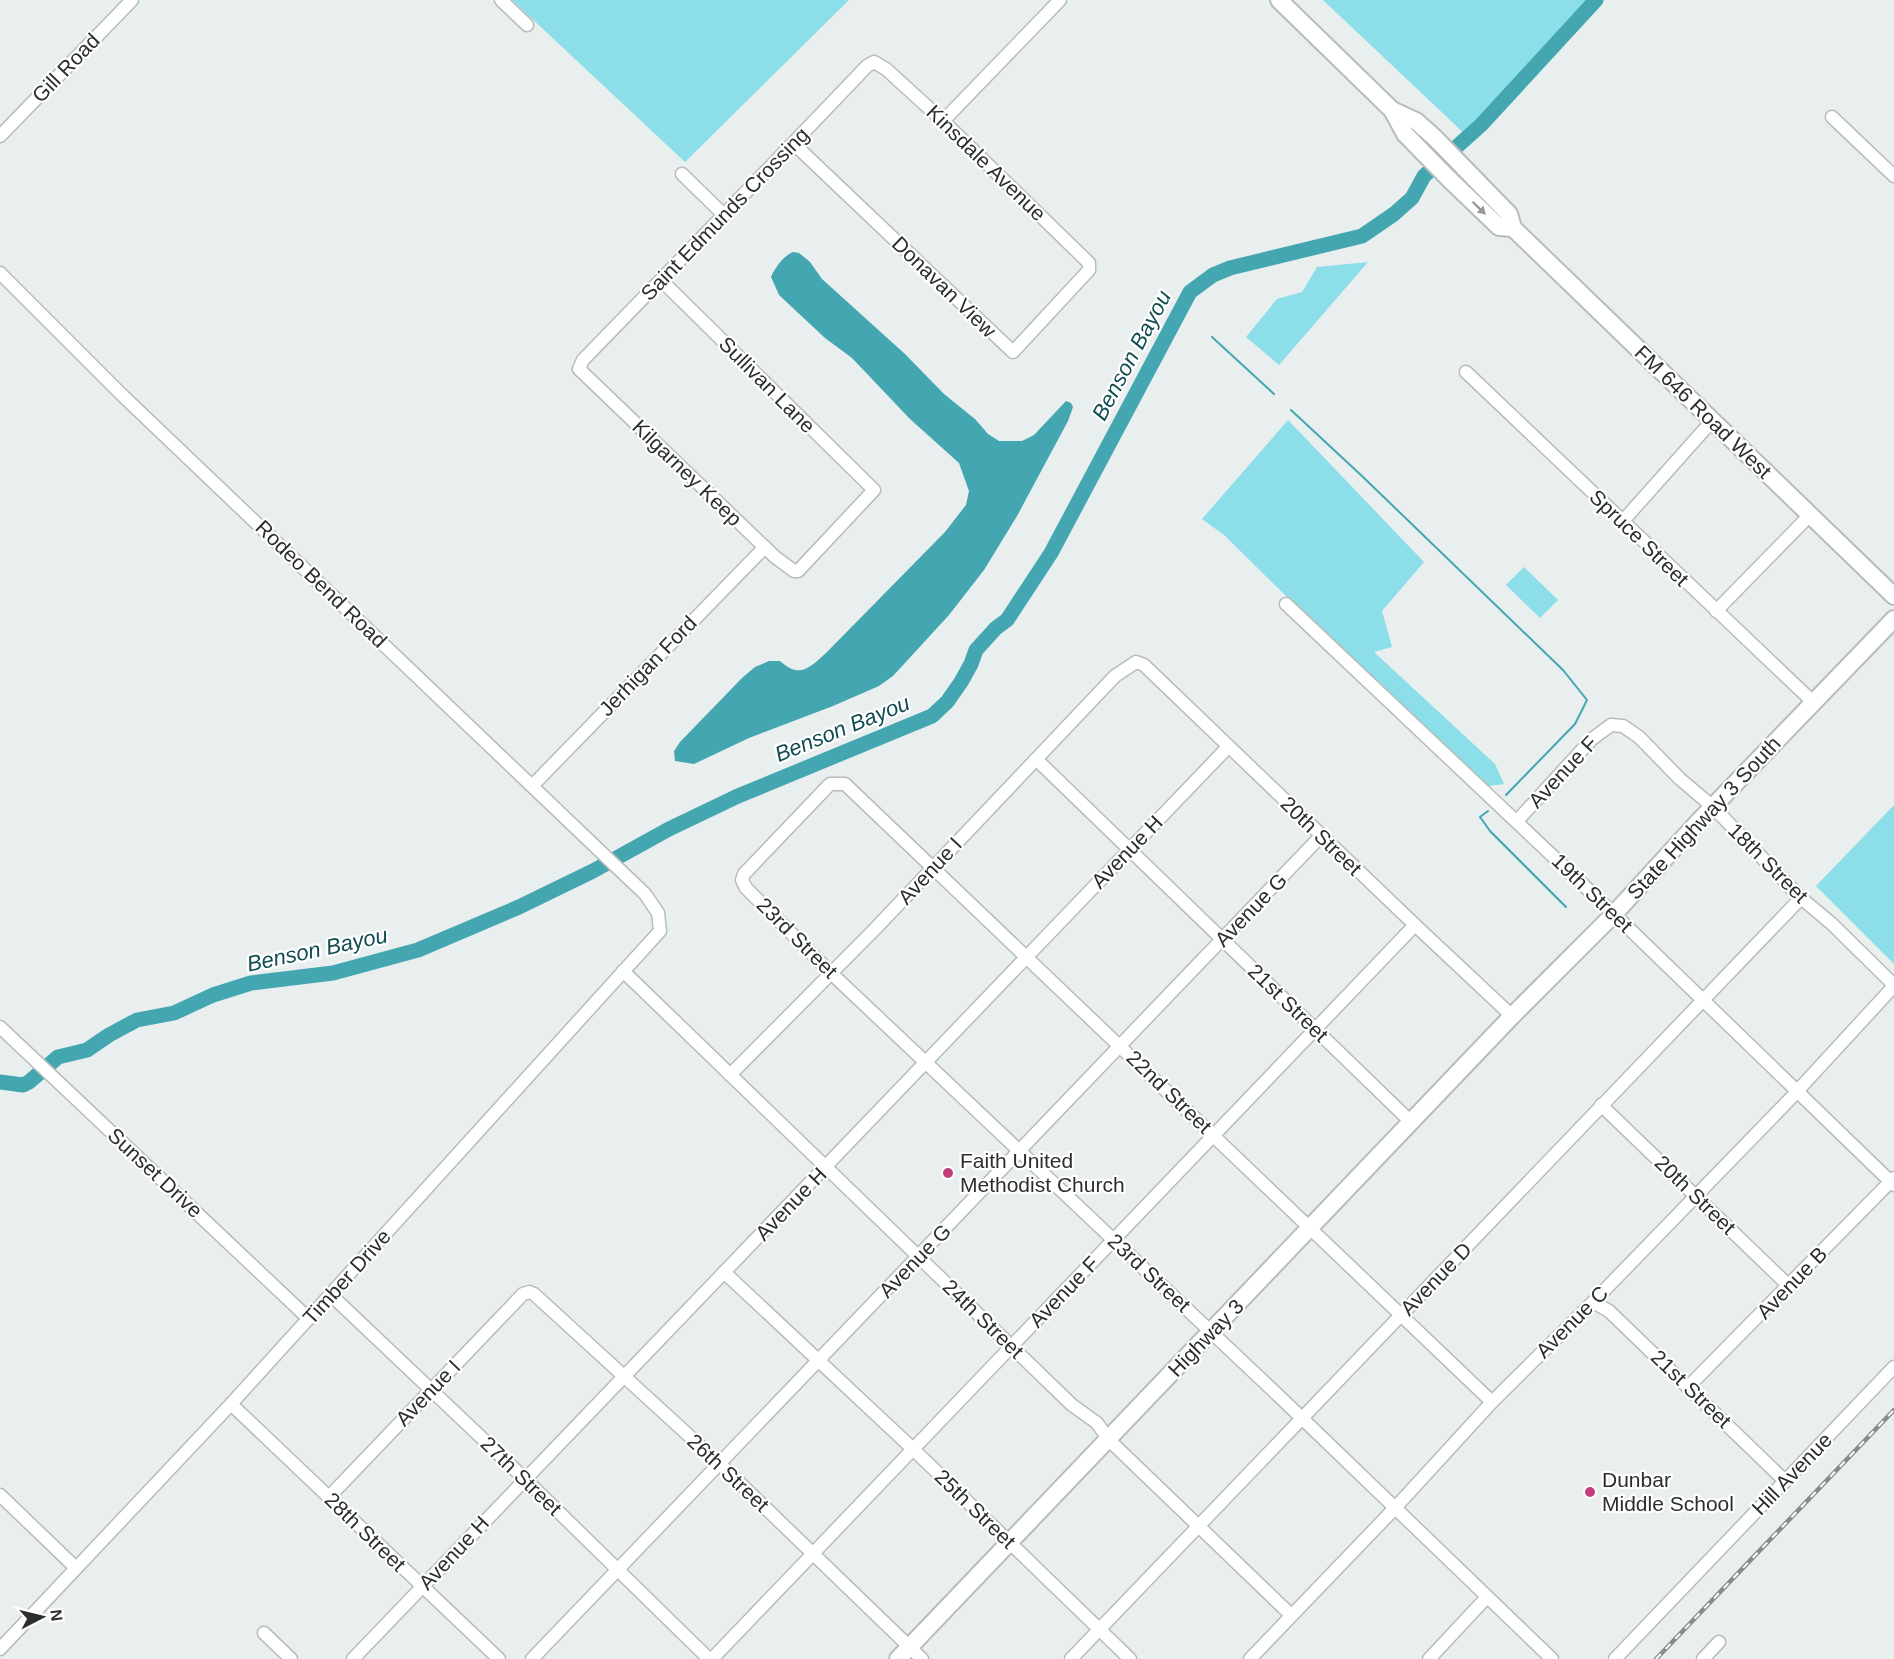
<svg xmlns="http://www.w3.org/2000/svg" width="1894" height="1659" font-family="Arial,sans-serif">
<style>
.green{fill:#8cdee8}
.water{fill:#43a6b0}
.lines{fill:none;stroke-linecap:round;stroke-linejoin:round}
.stream{stroke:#43a6b0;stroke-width:2}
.river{stroke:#43a6b0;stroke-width:15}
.minor-casing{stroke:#b7bcbc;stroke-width:15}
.major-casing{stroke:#b7bcbc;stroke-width:20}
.minor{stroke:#fff;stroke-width:12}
.major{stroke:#fff;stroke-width:16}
.rail-casing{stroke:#888b8b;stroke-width:4.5}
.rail{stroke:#fff;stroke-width:2;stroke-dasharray:7;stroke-linecap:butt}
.oneway{fill:#969696}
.poi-dot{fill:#c33c7c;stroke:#fff;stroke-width:2}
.labels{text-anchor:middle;stroke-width:4.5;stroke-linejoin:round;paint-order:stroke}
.street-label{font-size:21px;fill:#2c2e2e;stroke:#fff}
.poi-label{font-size:21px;fill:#2c2e2e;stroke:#fff;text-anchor:start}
.water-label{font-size:22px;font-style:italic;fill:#114c51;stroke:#fff}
</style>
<rect width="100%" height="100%" fill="#e9eeee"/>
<!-- green -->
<g class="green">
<polygon points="512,0 849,0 685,162"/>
<polygon points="1323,0 1594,0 1468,137"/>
<polygon points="1368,262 1279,365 1246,337 1277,299 1302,292 1317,267"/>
<polygon points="1288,420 1424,562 1382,611 1392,647 1374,652 1495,764 1504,784 1489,786 1339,648 1224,535 1202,519"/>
<polygon points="1524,567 1558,600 1540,618 1506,585"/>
<polygon points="1894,805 1894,964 1816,886"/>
</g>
<!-- water -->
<path class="water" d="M 793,252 L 799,253 L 810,262 L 822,279 L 905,354 L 944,394 L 975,419 L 988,434 L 999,441 L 1022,441 L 1034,435 L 1066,401 L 1071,403 L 1073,407 L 1068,421 L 1017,516 L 984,570 L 949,615 L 893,676 L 879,686 L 833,706 L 749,738 L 694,764 L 675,761 L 674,751 L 680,742 L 742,678 L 755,667 L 769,661 L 780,661 C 800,679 809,668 826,653 L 945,532 L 966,505 L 969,491 L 959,463 L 910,419 L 852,358 L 825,338 L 779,295 L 771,277 C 775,268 783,256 793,252 Z"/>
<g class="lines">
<!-- stream -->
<g class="stream">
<polyline points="1173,322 1176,323"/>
<polyline points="1212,337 1274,394"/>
<polyline points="1291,410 1363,477 1563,670 1587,700 1575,724 1506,795"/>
<polyline points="1488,811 1480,817 1490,831 1566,907"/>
</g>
<!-- river -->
<polyline class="river" points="0,1082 23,1085 29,1082 58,1057 87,1050 109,1035 137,1020 174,1013 213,995 251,983 333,973 418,950 519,907 593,871 669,829 738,796 932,716 947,702 961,682 971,664 976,650 996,628 1007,620 1051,553 1190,292 1213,275 1230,268 1362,236 1394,214 1412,198 1424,176 1481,125 1596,0"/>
<defs>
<g id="minor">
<polyline points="501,0 527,25"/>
<polyline points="1832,117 1894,176"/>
<polyline points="943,121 1060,0"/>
<polyline points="0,136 132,0"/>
<polyline points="682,174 724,215"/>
<polyline points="0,273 121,394 645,894 658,913 660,931 231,1404 0,1649"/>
<path d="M 661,280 L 874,490 L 798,571 L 794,571 L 775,557 L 579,369 L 583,360 C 678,262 773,165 867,66 L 874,62 L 886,69 L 943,121 L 1089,263 L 1089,270 L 1013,352 L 794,144"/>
<polyline points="1466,372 1813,702"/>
<polyline points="1622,522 1712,421"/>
<polyline points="1286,604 1614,914 1894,1185"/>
<polyline points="1716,611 1810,515"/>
<polyline points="1036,759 1411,1122"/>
<polyline points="532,786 765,547"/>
<polyline points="1517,821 1592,739 1611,725 1623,726 1639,737 1680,779 1713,807 1801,898 1832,924 1894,985"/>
<polyline points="623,971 1072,1405 1097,1423 1109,1440 1291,1615"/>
<polyline points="0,1027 309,1319"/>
<polyline points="730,1075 874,930 1115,676 1136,662 1144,665 1415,925 1512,1016"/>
<polyline points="1601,1105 1789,1286"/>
<polyline points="725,1273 913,1449 1130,1659"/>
<polyline points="331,1295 525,1479 709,1659"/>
<polyline points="1593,1302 1609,1311 1785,1481"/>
<polyline points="1688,1387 1894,1178"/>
<polyline points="1492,1402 845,784 830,784 744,874 742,880 746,888 831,973 1282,1399 1552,1659"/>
<polyline points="231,1404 499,1659"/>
<polyline points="0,1495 76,1568"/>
<polyline points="329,1497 523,1294 529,1292 534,1294 720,1464 922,1659"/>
<polyline points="264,1633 291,1659"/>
<polyline points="353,1659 1228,747"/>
<polyline points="532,1659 1321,836"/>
<polyline points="712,1659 1415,925"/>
<polyline points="1071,1659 1801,898"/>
<polyline points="1250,1659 1395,1508 1492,1402 1593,1302 1790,1099 1894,986"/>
<polyline points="1429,1659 1487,1597"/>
<polyline points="1615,1659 1894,1367"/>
<polyline points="1703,1659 1719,1642"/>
</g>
<g id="major">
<polyline points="1279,0 1392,110 1405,134 1449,179 1499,227 1513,228"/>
<polyline points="1392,110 1416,121 1435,138 1509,214 1513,228 1894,596"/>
<polyline points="898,1659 1512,1016 1614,914 1700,820 1894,619"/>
</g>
</defs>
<!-- minor casing -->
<use href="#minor" class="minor-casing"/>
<!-- major casing -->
<use href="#major" class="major-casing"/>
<!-- minor -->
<use href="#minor" class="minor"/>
<!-- major -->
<use href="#major" class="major"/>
<defs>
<polyline id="rail" points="1656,1659 1894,1410"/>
</defs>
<!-- rail casing -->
<use href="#rail" class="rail-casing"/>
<!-- rail -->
<use href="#rail" class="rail"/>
</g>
<!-- one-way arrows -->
<defs><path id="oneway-solid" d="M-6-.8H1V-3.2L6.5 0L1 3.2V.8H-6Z" transform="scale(1.5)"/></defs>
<use class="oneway" href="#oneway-solid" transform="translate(1479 208) rotate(44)"/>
<!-- markers -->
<g class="poi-dot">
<circle cx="948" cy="1173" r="6"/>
<circle cx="1590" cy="1492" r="6"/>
</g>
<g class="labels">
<!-- street labels -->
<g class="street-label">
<text transform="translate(66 68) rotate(-46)" y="7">Gill Road</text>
<text transform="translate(986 163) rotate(44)" y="7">Kinsdale Avenue</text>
<text transform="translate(725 214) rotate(-46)" y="7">Saint Edmunds Crossing</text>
<text transform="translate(944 287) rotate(44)" y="7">Donavan View</text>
<text transform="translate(767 385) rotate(45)" y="7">Sullivan Lane</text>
<text transform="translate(1703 412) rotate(44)" y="7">FM 646 Road West</text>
<text transform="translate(687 473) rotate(44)" y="7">Kilgarney Keep</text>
<text transform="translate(1639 538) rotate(44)" y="7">Spruce Street</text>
<text transform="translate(321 584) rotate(44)" y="7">Rodeo Bend Road</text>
<text transform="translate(648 666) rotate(-46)" y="7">Jerhigan Ford</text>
<text transform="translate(1563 772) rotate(-47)" y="7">Avenue F</text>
<text transform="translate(1704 818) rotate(-47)" y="7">State Highway 3 South</text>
<text transform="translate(1321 836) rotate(44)" y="7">20th Street</text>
<text transform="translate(1127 852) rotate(-46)" y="7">Avenue H</text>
<text transform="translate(1768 863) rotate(45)" y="7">18th Street</text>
<text transform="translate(930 871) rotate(-47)" y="7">Avenue I</text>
<text transform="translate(1592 893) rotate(44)" y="7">19th Street</text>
<text transform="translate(1251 910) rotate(-46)" y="7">Avenue G</text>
<text transform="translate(797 938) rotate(45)" y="7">23rd Street</text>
<text transform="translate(1288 1003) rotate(44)" y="7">21st Street</text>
<text transform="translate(1169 1092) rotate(44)" y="7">22nd Street</text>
<text transform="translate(155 1173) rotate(43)" y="7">Sunset Drive</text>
<text transform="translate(1695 1195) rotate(44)" y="7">20th Street</text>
<text transform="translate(791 1204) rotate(-46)" y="7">Avenue H</text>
<text transform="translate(915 1261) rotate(-46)" y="7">Avenue G</text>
<text transform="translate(1149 1273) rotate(43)" y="7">23rd Street</text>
<text transform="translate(347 1277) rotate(-48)" y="7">Timber Drive</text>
<text transform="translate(1436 1279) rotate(-46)" y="7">Avenue D</text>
<text transform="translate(1792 1283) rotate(-46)" y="7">Avenue B</text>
<text transform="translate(1064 1292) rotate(-46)" y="7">Avenue F</text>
<text transform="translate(983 1319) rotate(44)" y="7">24th Street</text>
<text transform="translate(1572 1322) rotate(-45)" y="7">Avenue C</text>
<text transform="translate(1206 1338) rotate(-46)" y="7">Highway 3</text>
<text transform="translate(1691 1389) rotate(44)" y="7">21st Street</text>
<text transform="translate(428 1393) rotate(-46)" y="7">Avenue I</text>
<text transform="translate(728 1473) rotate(43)" y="7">26th Street</text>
<text transform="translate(1792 1474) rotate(-46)" y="7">Hill Avenue</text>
<text transform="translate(521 1476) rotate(44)" y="7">27th Street</text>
<text transform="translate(975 1509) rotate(44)" y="7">25th Street</text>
<text transform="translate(365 1532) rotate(44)" y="7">28th Street</text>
<text transform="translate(454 1553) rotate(-47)" y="7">Avenue H</text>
</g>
<!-- poi labels -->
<g class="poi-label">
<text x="960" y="1168">Faith United<tspan x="960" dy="24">Methodist Church</tspan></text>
<text x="1602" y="1487">Dunbar<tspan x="1602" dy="24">Middle School</tspan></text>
</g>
<!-- water labels -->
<g class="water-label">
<text transform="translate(1131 355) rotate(-62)" y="8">Benson Bayou</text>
<text transform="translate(842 728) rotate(-22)" y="8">Benson Bayou</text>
<text transform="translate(317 949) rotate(-12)" y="8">Benson Bayou</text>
</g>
</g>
<!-- north arrow -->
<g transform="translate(42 1617) rotate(83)" stroke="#ffffff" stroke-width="4.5" paint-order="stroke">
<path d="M0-4.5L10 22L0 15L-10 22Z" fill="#2c2e2e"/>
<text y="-9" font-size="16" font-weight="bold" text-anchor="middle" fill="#2c2e2e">N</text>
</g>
</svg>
